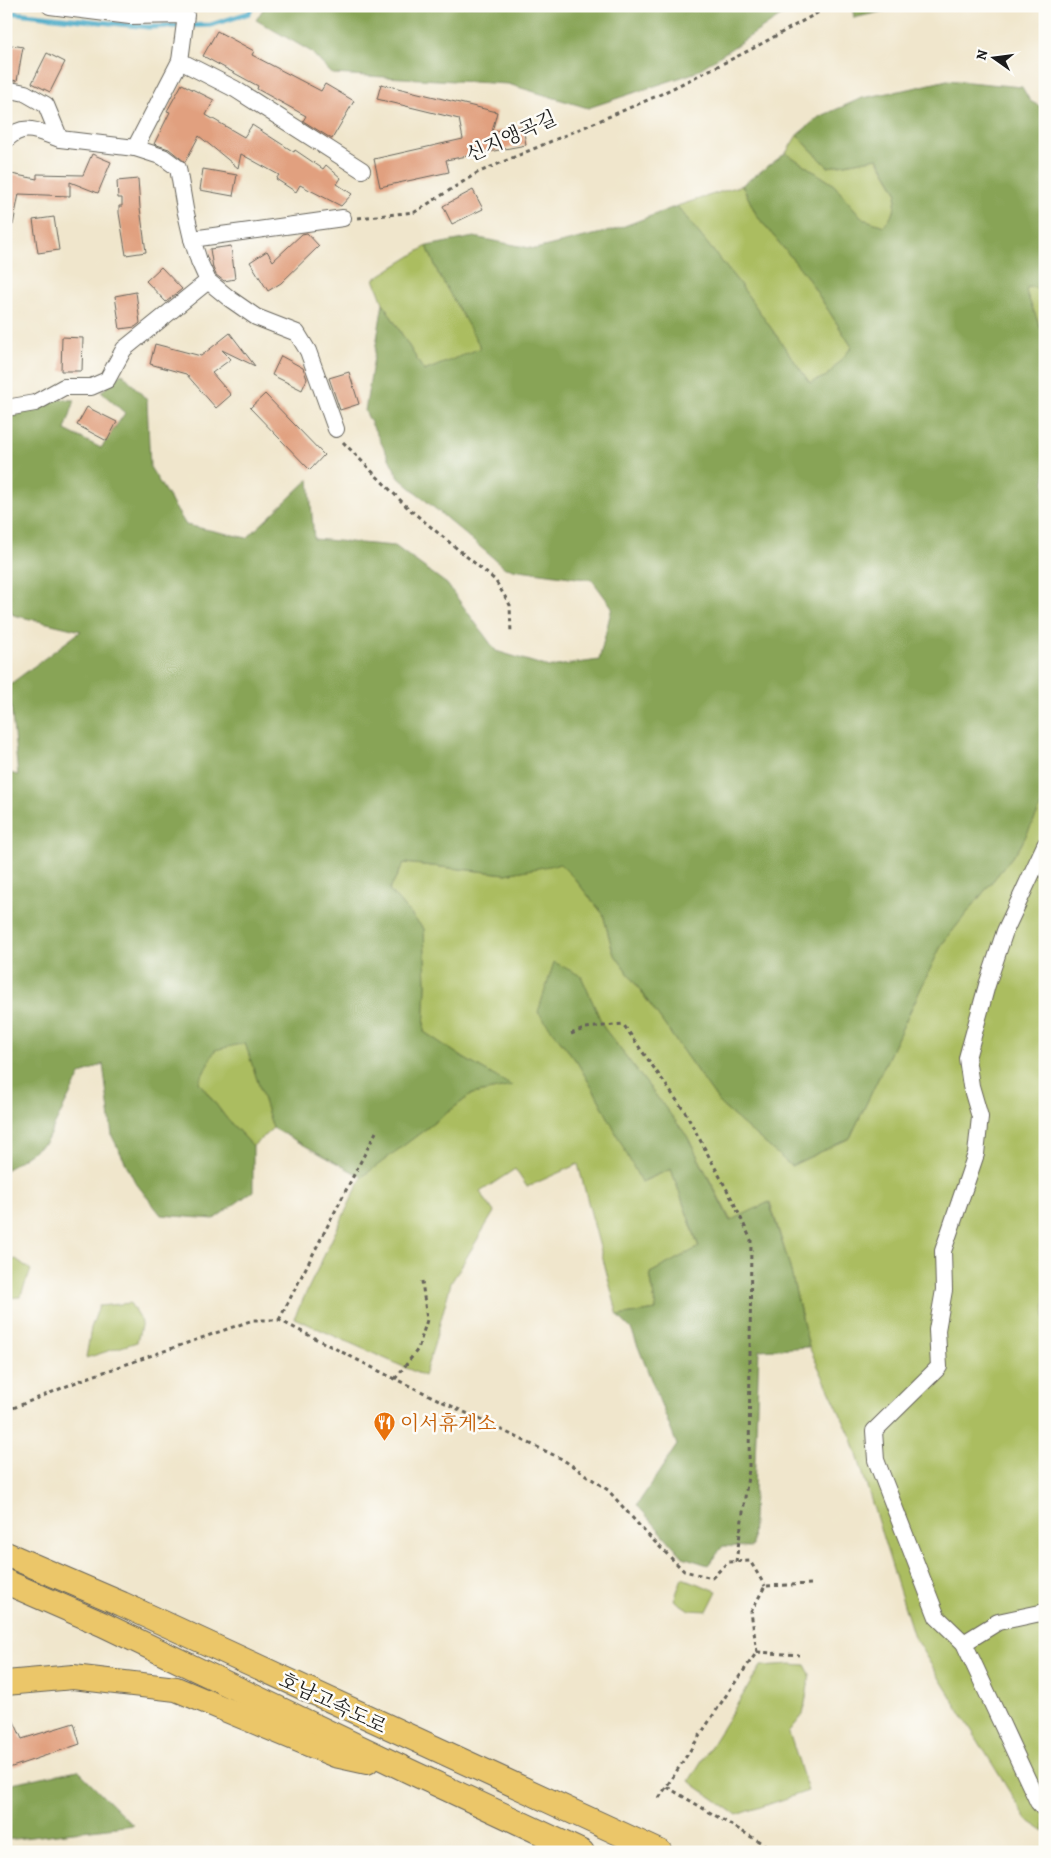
<svg xmlns="http://www.w3.org/2000/svg" width="1051" height="1858" font-family="Alegreya,'Noto Serif KR',serif">
<style>
.green{fill:#abbd60;stroke:#646c3e}
.forest{fill:#88a456;stroke:#526039}
.lines{fill:none;stroke-linecap:round;stroke-linejoin:round}
.stream{stroke:#47a9c6;stroke-width:5}
.building{fill:#e1a07f}
.minor-casing{stroke:#66635a;stroke-width:18}
.highway-casing{stroke:#66635a;stroke-width:26}
.path{stroke:#66635a;stroke-width:3;stroke-dasharray:4 4;stroke-linecap:butt}
.minor{stroke:#fff;stroke-width:16}
.highway{stroke:#ebc669;stroke-width:24}
.labels{text-anchor:middle;stroke-width:5;stroke-linejoin:round;paint-order:stroke}
.street-label{font-size:20px;fill:#1c1c1c;stroke:#fdfcf7}
.food-label{font-size:20px;fill:#c56008;stroke:#fdfcf7;text-anchor:start}
</style>
<rect width="100%" height="100%" fill="#fdfcf7"/>
<filter id="ink" filterUnits="userSpaceOnUse"><feTurbulence type="fractalNoise" baseFrequency=".02" numOctaves="2"/><feDisplacementMap in="SourceGraphic" scale="10" xChannelSelector="R" yChannelSelector="G"/><feConvolveMatrix kernelMatrix="1 2 1 2 8 2 1 2 1" color-interpolation-filters="sRGB"/></filter>
<filter id="wash" filterUnits="userSpaceOnUse"><feTurbulence type="fractalNoise" baseFrequency=".0096" numOctaves="4" result="noise"/><feDisplacementMap in="SourceGraphic" scale="20" xChannelSelector="R" yChannelSelector="G"/><feGaussianBlur stdDeviation="1.12" result="paint"/><feColorMatrix in="noise" values="0 0 0 0 0 0 0 0 0 0 0 0 0 0 0 0 0 1.4 0 .05"/><feComposite in="paint" operator="in"/></filter>
<g filter="url(#wash)">
<rect width="100%" height="100%" fill="#f0e6cc"/>
<!-- green -->
<g class="green">
<polygon points="797,135 828,167 877,158 897,192 894,212 884,226 863,219 833,184 786,153"/>
<polygon points="742,185 757,216 805,274 852,347 827,376 810,383 739,283 677,206"/>
<polygon points="427,246 438,273 482,348 424,371 383,303 374,279"/>
<polygon points="1028,287 1045,289 1045,329 1041,329 1026,292"/>
<polygon points="1045,799 1045,1832 1027,1820 914,1637 852,1439 809,1347 789,1264 770,1202 731,1221 687,1136 604,1028 581,976 538,1012 577,1062 597,1096 642,1182 671,1169 699,1248 650,1273 656,1310 618,1316 578,1164 527,1187 515,1169 480,1192 494,1212 451,1283 434,1345 424,1376 294,1318 362,1177 472,1094 511,1086 465,1059 424,1032 426,985 424,929 389,890 404,863 506,874 560,863 574,878 603,914 613,952 721,1105 791,1166 850,1138 942,944 1020,847"/>
<polygon points="245,1042 273,1128 253,1146 227,1119 199,1082 214,1050"/>
<polygon points="16,1259 31,1270 20,1297 6,1298 6,1262"/>
<polygon points="130,1303 142,1322 137,1342 86,1358 91,1328 99,1306"/>
<polygon points="682,1578 717,1591 707,1611 689,1610 674,1600"/>
<polygon points="791,1664 805,1665 810,1674 803,1715 789,1732 808,1791 737,1815 689,1781 761,1666"/>
</g>
<!-- forest -->
<g class="forest">
<polygon points="265,6 688,6 690,11 698,6 796,6 694,73 588,108 508,84 332,74 310,51 256,20"/>
<polygon points="852,6 886,6 888,10 854,18"/>
<polygon points="947,80 1022,87 1030,101 1045,109 1045,289 1028,287 1026,292 1041,329 1045,329 1045,799 1020,847 942,944 850,1138 791,1166 721,1105 613,952 603,914 574,878 560,864 506,874 404,863 389,890 424,929 426,985 424,1032 465,1059 512,1086 472,1094 362,1177 273,1128 245,1043 215,1050 199,1082 227,1119 253,1146 253,1191 214,1219 161,1215 135,1182 112,1136 103,1064 80,1075 46,1142 6,1170 6,772 18,775 9,685 81,631 13,615 6,600 6,419 58,399 75,400 65,430 101,448 125,413 101,392 122,373 147,400 150,467 186,525 247,538 309,479 314,539 395,546 447,584 496,651 549,667 599,660 612,607 592,580 505,568 399,478 365,411 383,303 424,371 481,348 438,273 427,246 474,237 535,249 614,230 677,206 739,283 810,383 827,376 852,347 805,274 757,216 742,185 786,153 833,184 863,219 884,226 894,212 897,192 878,158 828,167 797,135 819,117 862,98 909,89"/>
<polygon points="554,962 581,976 604,1028 687,1136 730,1221 769,1202 789,1264 809,1347 759,1350 752,1547 723,1546 708,1565 683,1557 637,1505 677,1445 631,1329 618,1316 656,1310 650,1273 699,1247 671,1169 641,1182 597,1096 577,1062 538,1012"/>
<polygon points="78,1770 133,1825 6,1840 6,1784"/>
</g>
<g class="lines">
<!-- stream -->
<polyline class="stream" points="6,12 148,27 211,25 249,13 253,6"/>
</g>
<g id="blocks">
<!-- building -->
<g class="building">
<polygon points="217,31 254,51 252,55 321,91 325,84 354,101 332,139 303,121 306,116 257,89 258,86 203,56"/>
<polygon points="6,44 23,47 17,81 6,79"/>
<polygon points="47,53 65,62 50,92 32,83"/>
<polygon points="182,84 214,100 206,115 244,137 252,125 294,152 295,150 323,169 326,165 341,178 337,184 352,194 341,206 300,185 296,192 276,179 279,175 241,154 238,168 199,136 185,162 169,149 154,144 170,112 167,111"/>
<polygon points="381,84 497,112 492,132 523,126 526,145 446,160 449,172 380,187 374,159 463,139 459,119 377,99"/>
<polygon points="92,154 111,162 98,193 70,182 70,196 19,194 13,225 6,224 6,173 37,179 37,174 83,175"/>
<polygon points="203,169 237,175 233,196 200,190"/>
<polygon points="138,179 140,208 146,252 126,255 119,213 119,206 122,206 122,198 118,198 117,181"/>
<polygon points="473,190 483,209 452,224 443,206"/>
<polygon points="54,217 59,250 38,253 33,220"/>
<polygon points="307,233 319,246 281,283 268,291 250,262 267,251 273,261 302,234"/>
<polygon points="231,246 235,279 224,281 216,275 213,268 210,249"/>
<polygon points="161,267 182,289 166,302 146,281"/>
<polygon points="136,292 140,323 135,327 120,329 115,296"/>
<polygon points="230,333 255,366 222,350 231,359 212,373 231,395 216,408 186,374 150,364 155,344 201,356"/>
<polygon points="62,337 83,338 82,371 61,371"/>
<polygon points="281,356 303,368 307,379 302,390 272,375"/>
<polygon points="349,372 359,404 340,410 329,378"/>
<polygon points="265,394 324,455 310,470 250,408"/>
<polygon points="87,407 117,422 107,441 77,425"/>
<polygon points="6,1704 22,1739 74,1723 80,1744 6,1769"/>
</g>
</g>
</g>
<g filter="url(#ink)">
<use href="#blocks" fill-opacity="0" stroke="#66635a" stroke-width="1"/>
<g class="lines">
<defs>
<g id="minor">
<polyline points="50,6 130,16 186,15 180,61 135,148"/>
<polyline points="180,61 235,89 362,170"/>
<polyline points="6,89 25,93 46,105 60,139 135,148 163,157 178,168 185,209 192,239 199,261 208,281 230,299 256,317 297,333 308,351 336,429"/>
<path d="M 6,140 C 24,121 39,132 60,139"/>
<polyline points="192,239 343,218"/>
<polyline points="6,408 35,403 64,387 91,387 107,380 124,349 208,281"/>
<polyline points="1045,845 1005,931 987,985 967,1058 971,1086 980,1117 976,1154 943,1251 944,1290 937,1330 939,1367 874,1431 876,1460 937,1617 964,1643 1038,1802 1045,1810"/>
<polyline points="964,1643 998,1622 1045,1612"/>
</g>
<g id="highway">
<polyline points="6,1554 122,1604 660,1852"/>
<polyline points="6,1582 102,1624 411,1772 582,1852"/>
<polyline points="6,1683 73,1677 176,1689 335,1755 367,1762"/>
</g>
</defs>
<!-- minor casing -->
<use href="#minor" class="minor-casing"/>
<!-- highway casing -->
<use href="#highway" class="highway-casing"/>
<!-- path -->
<g class="path">
<polyline points="358,218 415,212 477,173 657,96 750,50 830,6"/>
<polyline points="343,442 408,508 495,580 510,605 511,634"/>
<polyline points="571,1034 586,1028 623,1024 685,1112 733,1201 751,1240 749,1469 736,1562"/>
<polyline points="279,1320 376,1132"/>
<polyline points="395,1379 418,1349 427,1320 422,1281"/>
<polyline points="6,1411 84,1379 253,1320 279,1320 387,1375 562,1459 608,1490 645,1532 684,1571 712,1578 728,1562 750,1561 765,1586"/>
<polyline points="757,1652 751,1612 765,1586 814,1584"/>
<polyline points="667,1787 777,1852"/>
<polyline points="659,1798 727,1694 757,1652 799,1655"/>
</g>
<!-- minor -->
<use href="#minor" class="minor"/>
<!-- highway -->
<use href="#highway" class="highway"/>
</g>
</g>
<!-- icons -->
<defs>
<symbol id="restaurant-pin" viewBox="-11 -11 22 30"><path d="M0 17L-7.5 6A9.5 9.5 0 1 1 7.5 6Z" fill="#e8710a" stroke="#fdfcf7"/><path d="M-5-6h1v4h1v-4h1v4h1v-4h1v5L-1.5 .5V6h-2V.5L-5-1ZM5-6V6H3V1.5H1.5Q1.5-4 5-6Z" fill="#fff"/></symbol>
</defs>
<g fill-rule="evenodd">
<use href="#restaurant-pin" x="372" y="1410" width="25" height="34"/>
</g>
<g class="labels">
<!-- street labels -->
<g class="street-label">
<text transform="translate(511 136) rotate(-24)" y="7">신지앵곡길</text>
<text transform="translate(333 1703) rotate(25)" y="7">호남고속도로</text>
</g>
<!-- food labels -->
<g class="food-label">
<text x="400" y="1430">이서휴게소</text>
</g>
</g>
<!-- margin -->
<rect width="1051" height="1858" fill="none" stroke="#fdfcf7" stroke-width="25"/>
<!-- north arrow -->
<g transform="translate(994 58) rotate(284)" stroke="#fdfcf7" stroke-width="4" paint-order="stroke">
<path d="M0-4L9 19L0 12L-9 19Z" fill="#1c1c1c"/>
<text y="-8" font-size="14" font-weight="bold" text-anchor="middle" fill="#1c1c1c">N</text>
</g>
</svg>
